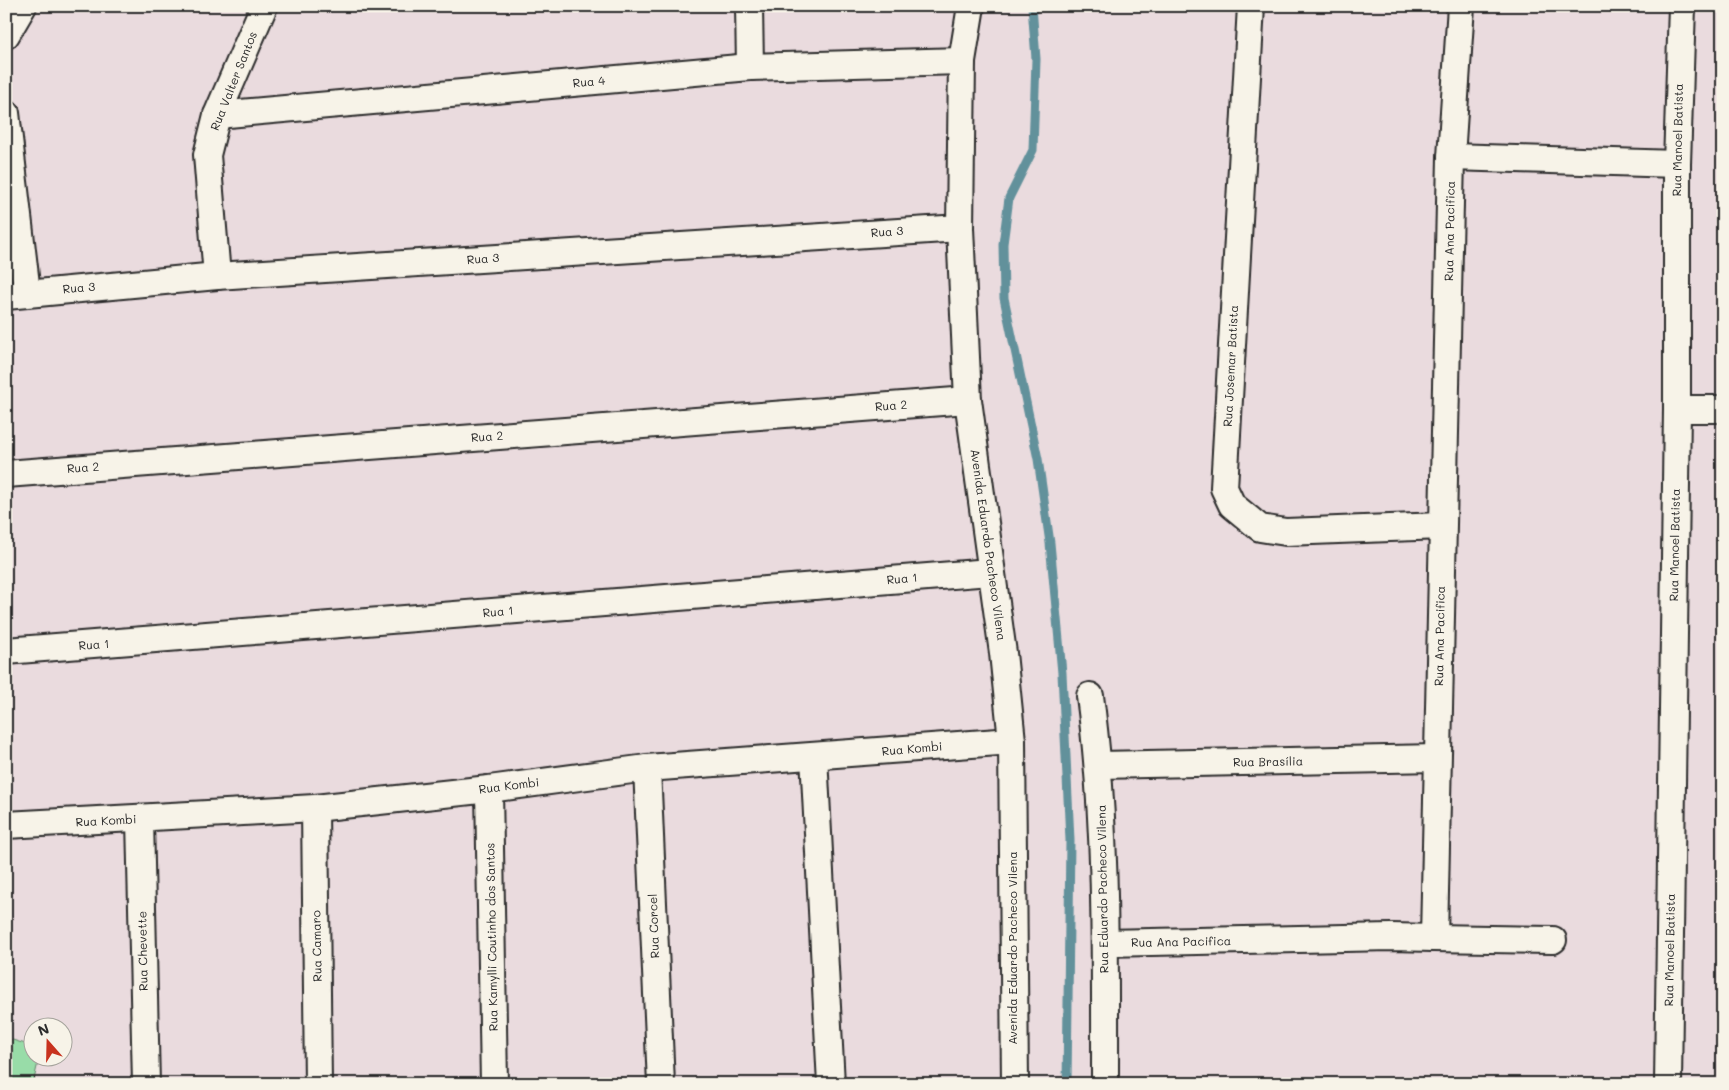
<svg xmlns="http://www.w3.org/2000/svg" width="1729" height="1090" font-family="Mali,sans-serif">
<style>
.green{fill:#98dca8;stroke:#62846a}
.lines{fill:none;stroke-linecap:round;stroke-linejoin:round}
.stream{stroke:#62919b;stroke-width:9}
.minor-casing{stroke:#2b2b2b;stroke-width:30}
.minor{stroke:#f7f3e8;stroke-width:26}
.labels{text-anchor:middle;stroke-width:4;stroke-linejoin:round;paint-order:stroke}
.street-label{font-size:12px;fill:#2b2b2b;stroke:#f7f3e8}
</style>
<rect width="100%" height="100%" fill="#eadbde"/>
<filter id="ink" filterUnits="userSpaceOnUse"><feTurbulence type="fractalNoise" baseFrequency=".02" numOctaves="2"/><feDisplacementMap in="SourceGraphic" scale="10" xChannelSelector="R" yChannelSelector="G"/><feConvolveMatrix kernelMatrix="1 2 1 2 8 2 1 2 1" color-interpolation-filters="sRGB"/></filter>
<g filter="url(#ink)">
<!-- green -->
<polygon class="green" points="6,1038 32,1046 32,1058 39,1058 33,1084 6,1084"/>
<g class="lines">
<!-- stream -->
<polyline class="stream" points="1032,6 1036,59 1033,150 1009,198 1003,244 1004,298 1038,459 1050,543 1062,673 1070,840 1067,1084"/>
<defs>
<g id="minor">
<polyline points="749,6 750,67"/>
<polyline points="971,6 962,61 960,228 968,400 1003,653 1012,741 1015,1084"/>
<polyline points="1251,6 1224,488 1232,505 1260,528 1286,532 1442,526"/>
<polyline points="6,35 23,6"/>
<polyline points="6,113 27,293"/>
<polyline points="217,115 750,67 962,61"/>
<polyline points="1451,157 1677,164"/>
<polyline points="217,276 207,155 217,115 264,6"/>
<polyline points="6,296 217,276 960,228"/>
<polyline points="1677,409 1723,409"/>
<polyline points="6,474 968,400"/>
<polyline points="6,651 990,572"/>
<path d="M 1090,696 C 1107,824 1105,954 1105,1084"/>
<polyline points="814,756 831,1084"/>
<polyline points="1100,765 1437,758"/>
<polyline points="647,768 661,1084"/>
<polyline points="489,789 494,1084"/>
<polyline points="315,808 318,1084"/>
<polyline points="140,819 146,1084"/>
<polyline points="6,825 315,808 489,789 647,768 1012,741"/>
<polyline points="1434,938 1553,940"/>
<polyline points="1105,943 1391,937 1434,938 1451,157 1461,6"/>
<polyline points="1668,1084 1677,409 1677,164 1682,6"/>
</g>
</defs>
<!-- minor casing -->
<use href="#minor" class="minor-casing"/>
<!-- minor -->
<use href="#minor" class="minor"/>
</g>
</g>
<g class="labels">
<!-- street labels -->
<g class="street-label">
<text transform="translate(234 81) rotate(-68)" y="4">Rua Valter Santos</text>
<text transform="translate(589 82) rotate(-5)" y="4">Rua 4</text>
<text transform="translate(1678 140) rotate(-89)" y="4">Rua Manoel Batista</text>
<text transform="translate(1450 231) rotate(-89)" y="4">Rua Ana Pacifica</text>
<text transform="translate(887 232) rotate(-4)" y="4">Rua 3</text>
<text transform="translate(483 259) rotate(-4)" y="4">Rua 3</text>
<text transform="translate(79 288) rotate(-5)" y="4">Rua 3</text>
<text transform="translate(1231 366) rotate(-87)" y="4">Rua Josemar Batista</text>
<text transform="translate(891 406) rotate(-4)" y="4">Rua 2</text>
<text transform="translate(487 437) rotate(-4)" y="4">Rua 2</text>
<text transform="translate(83 468) rotate(-4)" y="4">Rua 2</text>
<text transform="translate(988 545) rotate(82)" y="4">Avenida Eduardo Pacheco Vilena</text>
<text transform="translate(1675 545) rotate(-89)" y="4">Rua Manoel Batista</text>
<text transform="translate(902 579) rotate(-5)" y="4">Rua 1</text>
<text transform="translate(498 612) rotate(-5)" y="4">Rua 1</text>
<text transform="translate(1440 636) rotate(-89)" y="4">Rua Ana Pacifica</text>
<text transform="translate(94 645) rotate(-4)" y="4">Rua 1</text>
<text transform="translate(912 749) rotate(-5)" y="4">Rua Kombi</text>
<text transform="translate(1268 762) rotate(-1)" y="4">Rua Brasília</text>
<text transform="translate(509 786) rotate(-7)" y="4">Rua Kombi</text>
<text transform="translate(106 821) rotate(-3)" y="4">Rua Kombi</text>
<text transform="translate(1103 889) rotate(-91)" y="4">Rua Eduardo Pacheco Vilena</text>
<text transform="translate(654 926) rotate(-92)" y="4">Rua Corcel</text>
<text transform="translate(492 937) rotate(-91)" y="4">Rua Kamylli Coutinho dos Santos</text>
<text transform="translate(1181 942) rotate(-1)" y="4">Rua Ana Pacifica</text>
<text transform="translate(317 946) rotate(-91)" y="4">Rua Camaro</text>
<text transform="translate(1013 948) rotate(-90)" y="4">Avenida Eduardo Pacheco Vilena</text>
<text transform="translate(1670 950) rotate(-89)" y="4">Rua Manoel Batista</text>
<text transform="translate(143 951) rotate(-91)" y="4">Rua Chevette</text>
</g>
</g>
<!-- margin -->
<rect width="1729" height="1090" fill="none" stroke="#f7f3e8" stroke-width="25"/>
<rect x="12" y="12" width="1704" height="1065" fill="none" stroke="#2b2b2b" stroke-width="2" filter="url(#ink)"/>
<!-- north arrow -->
<g transform="translate(48 1042) rotate(340)"><circle r="24" fill="#f7f3e8" stroke="#a5a39c"/>
<path d="M0-4L9 19L0 12L-9 19Z" fill="#c8321e"/>
<text y="-8" font-size="14" font-weight="bold" text-anchor="middle" fill="#2b2b2b">N</text>
</g>
</svg>
